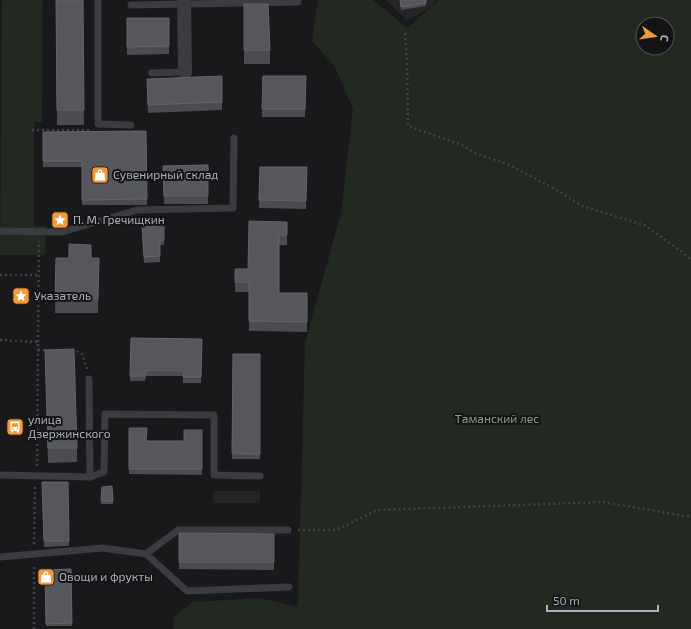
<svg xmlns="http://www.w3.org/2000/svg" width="691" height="629" font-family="'Exo 2',sans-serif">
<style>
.built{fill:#252528}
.green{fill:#212921;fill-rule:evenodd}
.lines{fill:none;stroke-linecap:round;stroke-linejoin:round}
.path{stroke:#404347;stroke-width:2.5;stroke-dasharray:2 3;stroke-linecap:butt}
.lane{stroke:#3a3c40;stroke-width:7}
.street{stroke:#3a3c40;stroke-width:14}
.wall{fill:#4a4c50}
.building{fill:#55575c;stroke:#62656a}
.labels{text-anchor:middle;stroke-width:4;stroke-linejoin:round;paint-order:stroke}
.poi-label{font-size:12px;fill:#abb2bb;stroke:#141416;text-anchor:start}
.park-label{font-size:12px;fill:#85a582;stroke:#141416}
</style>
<rect width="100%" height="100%" fill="#19191b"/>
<!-- built -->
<g class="built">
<polygon points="386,0 436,0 431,7 407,21"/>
<rect x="213" y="491" width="47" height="12"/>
</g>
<!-- green -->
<g class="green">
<polygon points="2,0 43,0 42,122 34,122 34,226 46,226 45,255 0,255"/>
<path d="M 318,0 L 373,0 L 407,28 L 439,0 L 691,0 L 691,629 L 173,629 L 173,618 L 193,602 L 259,598 L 298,607 L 305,343 L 341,213 L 353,109 L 335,67 L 312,41 ZM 643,24 L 667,24 L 667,48 L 643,48 Z"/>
</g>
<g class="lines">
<!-- path -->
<g class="path">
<polyline points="405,33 407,61 408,126 462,145 475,153 510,165 558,191 582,206 644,225 681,251 691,260"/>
<polyline points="32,130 89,130 91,129"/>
<polyline points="0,275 38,275"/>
<polyline points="0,340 38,342 37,466"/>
<polyline points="38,342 39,241"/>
<polyline points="38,350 47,350"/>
<polyline points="72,350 75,350 82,354 87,369"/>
<polyline points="298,530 336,530 377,510 603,502 691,517"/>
<polyline points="34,544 35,485"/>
<polyline points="34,629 34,565"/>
</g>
<!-- lane -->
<g class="lane">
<polyline points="98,0 98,124 131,125"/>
<polyline points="131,5 298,2"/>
<polyline points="152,73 185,72"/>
<polyline points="0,231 62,232 137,210 233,208 234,138"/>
<polyline points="0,475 90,477 89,379"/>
<polyline points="90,477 104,472 105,414 214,415 214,475 260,476"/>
<polyline points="146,554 178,530 288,530"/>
<polyline points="0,557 103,548 146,554 187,591 289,587"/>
</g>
<!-- street -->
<polyline class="street" points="184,0 185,72"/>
</g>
<!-- wall -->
<g class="wall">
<polygon points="56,0 83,0 84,125 57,125"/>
<polygon points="400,0 426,3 426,6 401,10"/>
<polygon points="244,4 270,50 270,64 244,64"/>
<polygon points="127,18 169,18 169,54 127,55"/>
<polygon points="222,76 222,110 148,113 147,87"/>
<polygon points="263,76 306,76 305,117 262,117"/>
<polygon points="146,131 147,205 82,205 82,167 43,167 43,132"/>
<polygon points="208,165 208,204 164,204 163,166"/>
<polygon points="260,167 307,167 306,209 259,208"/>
<polygon points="287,222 287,245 279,245 279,293 307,293 307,332 249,331 249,292 235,292 235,269 248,269"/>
<polygon points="164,224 164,245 160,245 160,262 144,263 142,230"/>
<polygon points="56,258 99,258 98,313 55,313"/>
<polygon points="131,338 202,339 201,383 183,383 183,376 146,376 145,381 130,381"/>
<polygon points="45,350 77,448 77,462 48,463"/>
<polygon points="233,354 260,354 260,459 232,459"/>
<polygon points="129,428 147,441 184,441 202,430 202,475 129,474"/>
<polygon points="42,482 69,541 69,546 44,547"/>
<polygon points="112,486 113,504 101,504 102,487"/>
<polygon points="179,533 274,534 274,570 179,569"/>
<polygon points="71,569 72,626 46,626 45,570"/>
</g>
<!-- building -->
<g class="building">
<polygon points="56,0 83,0 84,110 57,110"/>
<polygon points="400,0 426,0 426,3 401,7"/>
<polygon points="244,4 268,4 270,50 244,50"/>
<polygon points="127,18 169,18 169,46 127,47"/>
<polygon points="222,76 222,102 148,105 147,79"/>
<polygon points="263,76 306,76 305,109 262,109"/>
<polygon points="146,131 147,199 82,200 82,161 43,161 43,132"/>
<polygon points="208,165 208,196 164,196 163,166"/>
<polygon points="260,167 307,167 306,201 259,200"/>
<polygon points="249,221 287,222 287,235 279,235 279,293 307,293 307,322 249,321 249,282 235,282 235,269 248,269"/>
<polygon points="164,224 164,240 160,240 160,256 144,257 142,225"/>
<polygon points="69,244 91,245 91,258 99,258 98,299 55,298 56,258 69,258"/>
<polygon points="131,338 202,339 201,377 183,377 184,371 146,370 145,376 130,376"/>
<polygon points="74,349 77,448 48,448 45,350"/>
<polygon points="233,354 260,354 260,454 232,453"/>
<polygon points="129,428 147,428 146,441 184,441 184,430 202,430 202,469 129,469"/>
<polygon points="42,482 68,482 69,541 44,541"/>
<polygon points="112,486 113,501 101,501 102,487"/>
<polygon points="179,533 274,534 274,562 179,562"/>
<polygon points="71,569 72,623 46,624 45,570"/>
</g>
<!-- icons -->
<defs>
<symbol id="shop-square" viewBox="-11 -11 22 22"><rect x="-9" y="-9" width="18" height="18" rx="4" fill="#f29939" stroke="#141416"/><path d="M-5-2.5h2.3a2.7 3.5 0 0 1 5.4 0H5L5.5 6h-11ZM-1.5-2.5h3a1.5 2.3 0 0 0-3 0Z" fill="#fff"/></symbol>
<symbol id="sight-square" viewBox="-11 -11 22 22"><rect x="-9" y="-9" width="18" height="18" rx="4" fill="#f29939" stroke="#141416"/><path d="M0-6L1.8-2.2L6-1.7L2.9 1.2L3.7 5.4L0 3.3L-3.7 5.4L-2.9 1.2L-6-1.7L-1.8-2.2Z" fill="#fff"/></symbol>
<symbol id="bus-square" viewBox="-11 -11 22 22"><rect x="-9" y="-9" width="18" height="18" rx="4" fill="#f29939" stroke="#141416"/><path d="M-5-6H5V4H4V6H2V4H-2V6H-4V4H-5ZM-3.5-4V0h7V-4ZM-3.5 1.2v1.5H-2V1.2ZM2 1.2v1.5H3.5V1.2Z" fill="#fff"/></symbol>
</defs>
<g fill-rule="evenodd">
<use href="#shop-square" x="90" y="165" width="20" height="20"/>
<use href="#sight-square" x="50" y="210" width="20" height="20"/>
<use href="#sight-square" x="11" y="286" width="20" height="20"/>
<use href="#bus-square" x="5" y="417" width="20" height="20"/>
<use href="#shop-square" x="36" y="567" width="20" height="20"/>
</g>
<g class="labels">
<!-- poi labels -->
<g class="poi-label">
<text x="113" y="179">Сувенирный склад</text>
<text x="73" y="224">П. М. Гречищкин</text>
<text x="34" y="300">Указатель</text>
<text x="28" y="424">улица<tspan x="28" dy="14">Дзержинского</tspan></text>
<text x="59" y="581">Овощи и фрукты</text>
</g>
<!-- park labels -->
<g class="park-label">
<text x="497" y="423">Таманский лес</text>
</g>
</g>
<!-- north arrow -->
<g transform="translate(655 36) rotate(103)"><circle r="19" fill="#141416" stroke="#505358"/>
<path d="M0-3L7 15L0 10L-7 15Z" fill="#f29939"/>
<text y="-6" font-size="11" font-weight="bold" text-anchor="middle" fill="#abb2bb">С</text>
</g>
<!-- scale -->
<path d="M547 605v6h111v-6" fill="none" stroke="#abb2bb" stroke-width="2"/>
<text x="553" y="605" font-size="12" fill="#abb2bb" stroke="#141416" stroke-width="3" paint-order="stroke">50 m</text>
</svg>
